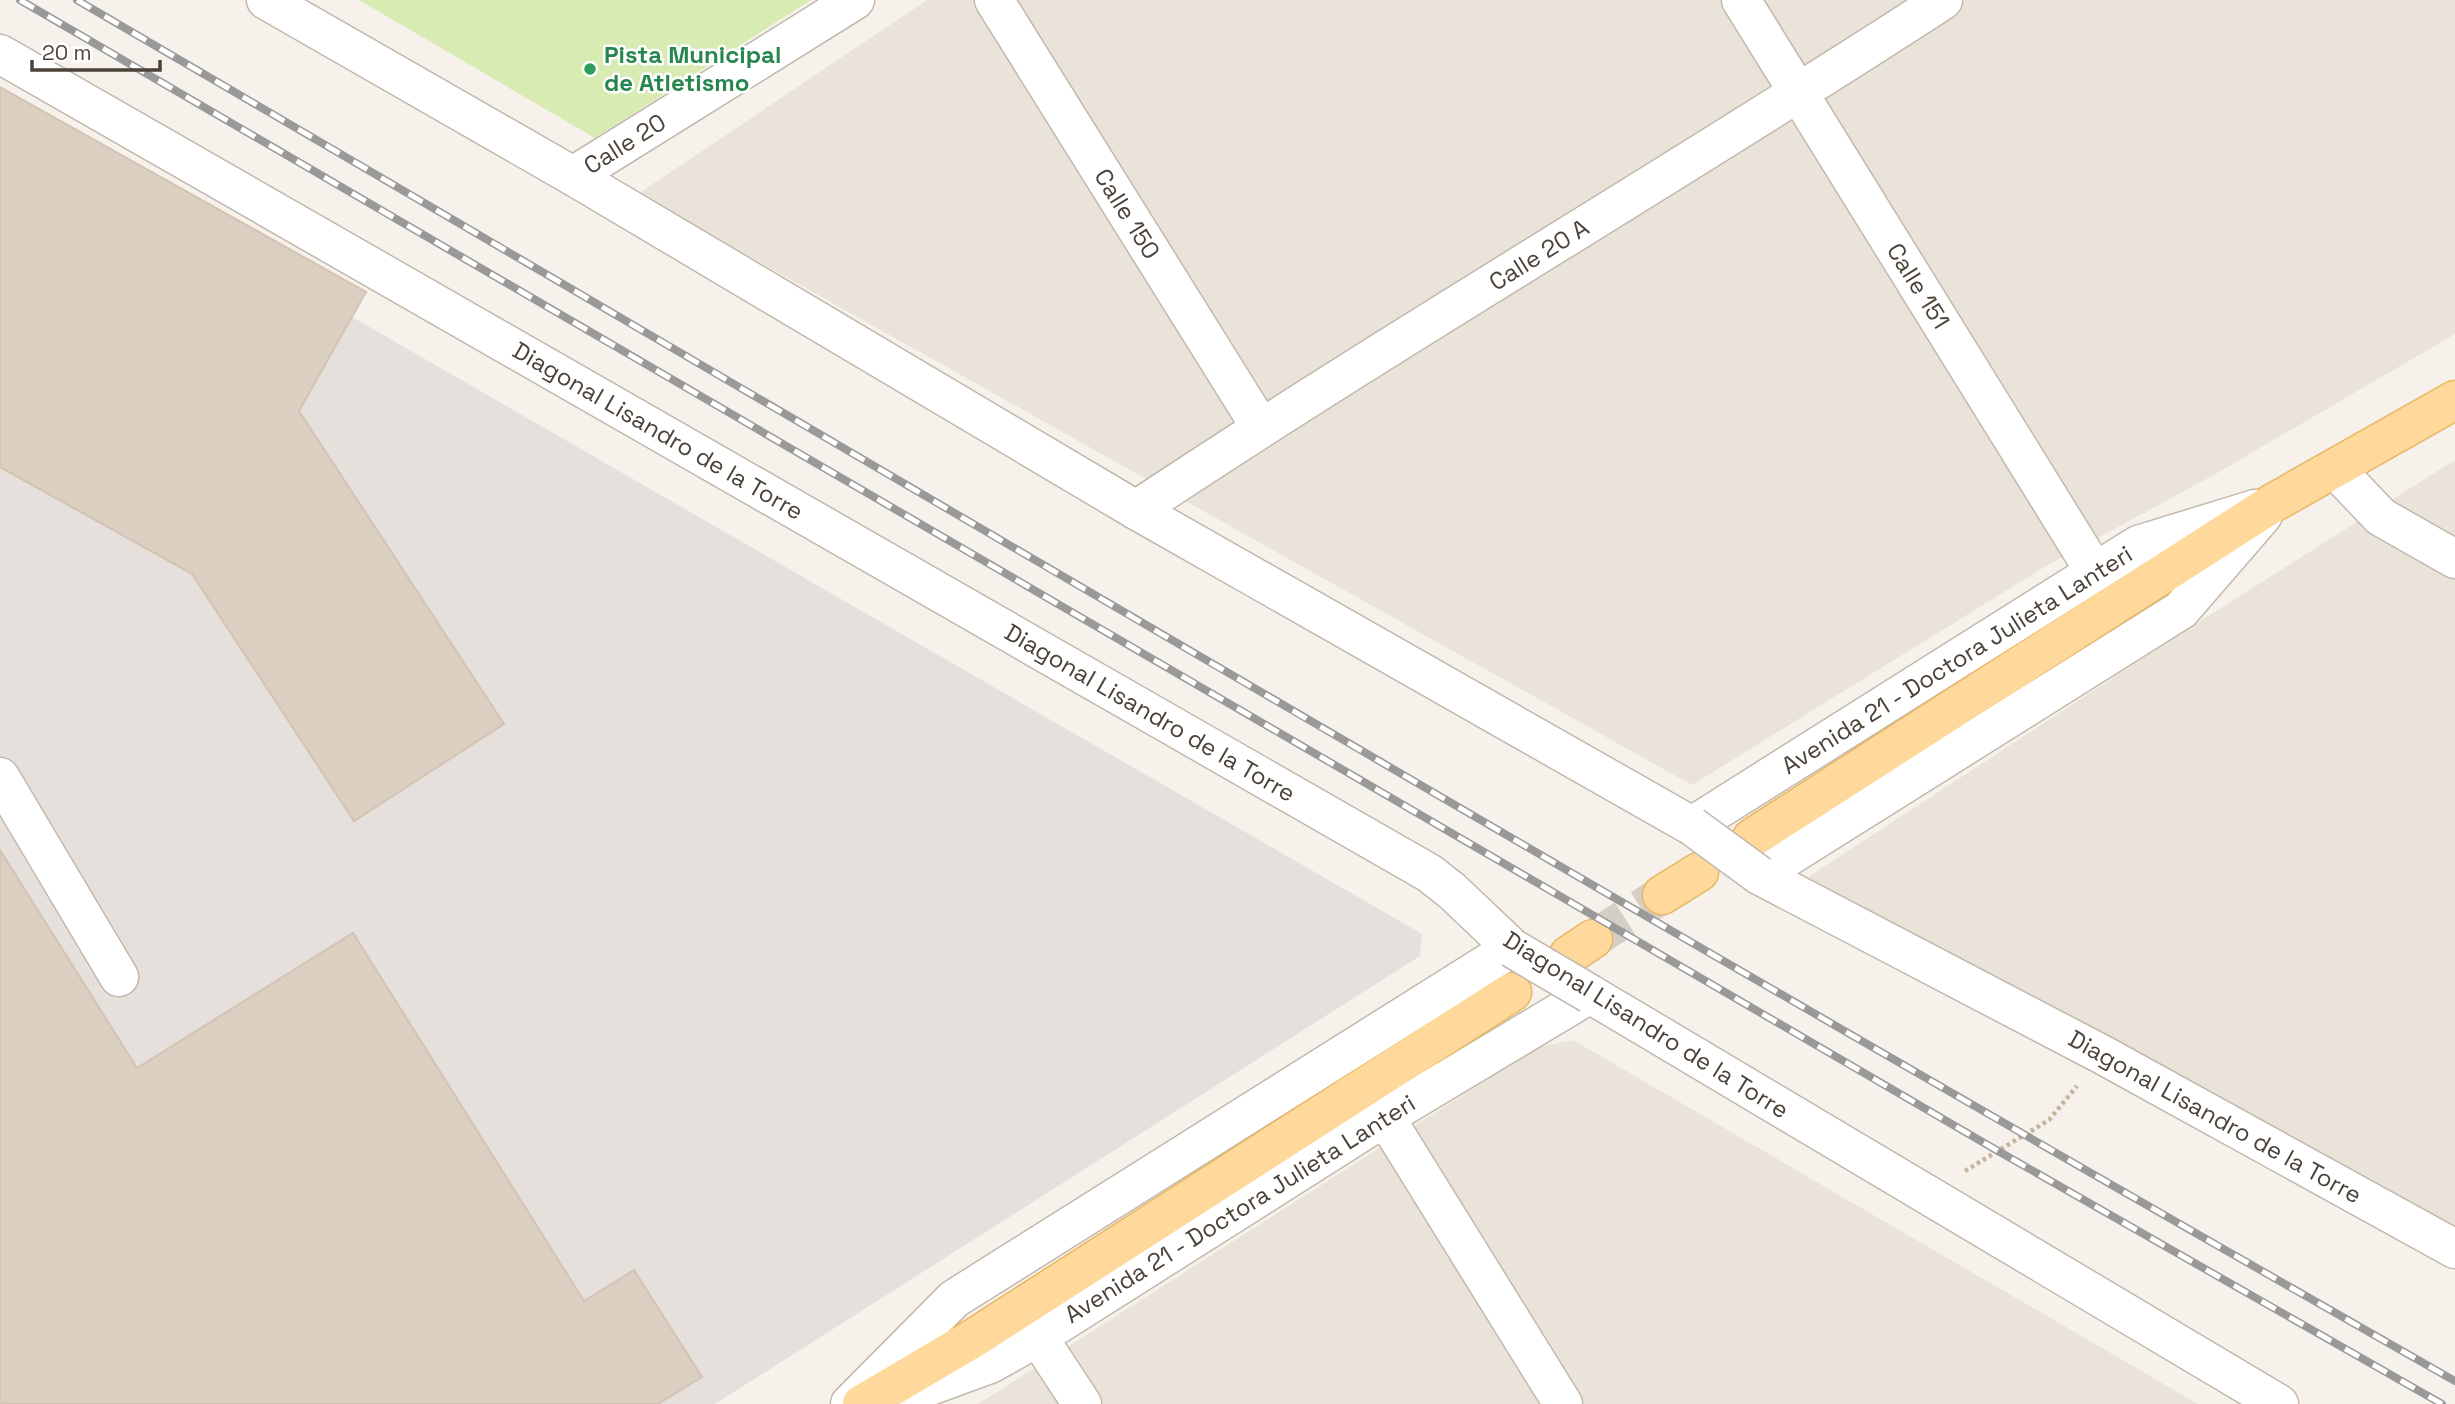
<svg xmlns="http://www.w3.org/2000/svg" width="2455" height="1404" font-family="'Space Grotesk',sans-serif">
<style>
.residential{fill:#eae3d9}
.industrial{fill:#e6e0dc}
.green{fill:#d7ebb2}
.building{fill:#dbcfc2;stroke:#d3c3b2;stroke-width:2}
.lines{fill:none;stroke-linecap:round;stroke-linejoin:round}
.major-tunnel{stroke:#d4cec7;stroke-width:38;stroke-dasharray:38 19;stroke-linecap:butt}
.minor-casing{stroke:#c2b8ad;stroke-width:41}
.major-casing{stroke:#e9b665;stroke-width:41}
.path{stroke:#c4b39d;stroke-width:4.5;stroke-dasharray:3.5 3.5;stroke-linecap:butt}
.minor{stroke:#fff;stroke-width:38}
.major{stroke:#ffd99b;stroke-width:38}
.rail-casing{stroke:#999;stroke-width:8}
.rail{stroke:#fff;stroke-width:5;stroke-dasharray:16;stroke-linecap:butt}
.minor-bridge-casing{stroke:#c2b8ad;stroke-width:41;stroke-linecap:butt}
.minor-bridge{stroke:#fff;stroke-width:38}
.leisure-dot{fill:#2e9e5b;stroke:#fff;stroke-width:2.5}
.labels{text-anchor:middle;stroke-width:5;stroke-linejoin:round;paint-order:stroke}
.leisure-label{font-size:24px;font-weight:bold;fill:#27864d;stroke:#fff;text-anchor:start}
.street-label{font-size:24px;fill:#4b4238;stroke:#fff}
</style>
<rect width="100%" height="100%" fill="#f6f1eb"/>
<!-- residential -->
<g class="residential">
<polygon points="927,0 2455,0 2455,334 2212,476 2046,566 1692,785 638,194"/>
<polygon points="2455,460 2455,1226 1808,877 2205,618"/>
<polygon points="1573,1040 2198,1404 978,1404 1538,1047"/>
</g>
<!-- industrial -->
<polygon class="industrial" points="0,114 1422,934 1420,956 715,1404 0,1404"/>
<!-- green -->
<polygon class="green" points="359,0 811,0 595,138"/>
<!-- building -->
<g class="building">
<polygon points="0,87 366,292 299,411 504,724 354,821 192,574 0,467"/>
<polygon points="0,850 137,1068 353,933 584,1301 634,1270 702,1377 658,1404 0,1404"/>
</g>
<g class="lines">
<!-- major-tunnel -->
<polyline class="major-tunnel" points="1593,939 1662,895"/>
<defs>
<g id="minor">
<polyline points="266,0 573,176 1136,510 1692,826 2138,545 2255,509"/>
<polyline points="994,0 1261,428"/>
<polyline points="1741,0 2095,572"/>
<polyline points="0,54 1429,873 1452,891 1512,948 954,1299 850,1404"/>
<polyline points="573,176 855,0"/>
<polyline points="2335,469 2381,517 2455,559"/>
<path d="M 1136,510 C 1401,334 1676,174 1943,0"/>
<polyline points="0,777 119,977"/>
<polyline points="1759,875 2103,1055 2455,1249"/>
<polyline points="1759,875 2181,610 2263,515"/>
<polyline points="1385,1117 1563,1404"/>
<polyline points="1038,1337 1082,1404"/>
<polyline points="883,1403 990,1364 1038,1337 1385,1117 1590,994 2279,1404"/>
</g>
<g id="major">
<polyline points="1752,838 2273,503 2455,400"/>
<polyline points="1662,895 1699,872"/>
<polyline points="1569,955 1593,939"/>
<polyline points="862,1404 974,1338 1512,992"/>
</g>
</defs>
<!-- minor casing -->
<use href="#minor" class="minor-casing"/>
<!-- major casing -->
<use href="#major" class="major-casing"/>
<!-- path -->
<polyline class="path" points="1965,1171 2049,1120 2077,1086"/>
<!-- minor -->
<use href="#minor" class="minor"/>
<!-- major -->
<use href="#major" class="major"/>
<defs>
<g id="rail">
<polyline points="20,0 1998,1151 2442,1404"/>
<path d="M 77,0 C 869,462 1658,928 2455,1381"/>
</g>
</defs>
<!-- rail casing -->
<use href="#rail" class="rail-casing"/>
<!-- rail -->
<use href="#rail" class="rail"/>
<defs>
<g id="minor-bridge">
<polyline points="1692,826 1759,875"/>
<polyline points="1512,948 1590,994"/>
</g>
</defs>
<!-- minor-bridge casing -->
<use href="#minor-bridge" class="minor-bridge-casing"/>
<!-- minor-bridge -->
<use href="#minor-bridge" class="minor-bridge"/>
</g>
<!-- markers -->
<circle class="leisure-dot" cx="590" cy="69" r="7"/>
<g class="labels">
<!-- leisure labels -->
<g class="leisure-label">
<text x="604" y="63">Pista Municipal<tspan x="604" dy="28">de Atletismo</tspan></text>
</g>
<!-- street labels -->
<g class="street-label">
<text transform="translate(625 144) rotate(-32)" y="8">Calle 20</text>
<text transform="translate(1127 214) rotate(58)" y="8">Calle 150</text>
<text transform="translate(1539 255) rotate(-32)" y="8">Calle 20 A</text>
<text transform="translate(1918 286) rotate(58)" y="8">Calle 151</text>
<text transform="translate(658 431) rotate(30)" y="8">Diagonal Lisandro de la Torre</text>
<text transform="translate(1957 660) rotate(-32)" y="8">Avenida 21 - Doctora Julieta Lanteri</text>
<text transform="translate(1150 713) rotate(30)" y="8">Diagonal Lisandro de la Torre</text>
<text transform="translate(1646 1025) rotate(32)" y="8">Diagonal Lisandro de la Torre</text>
<text transform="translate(2215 1117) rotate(29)" y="8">Diagonal Lisandro de la Torre</text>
<text transform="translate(1240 1209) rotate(-32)" y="8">Avenida 21 - Doctora Julieta Lanteri</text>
</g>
</g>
<!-- scale -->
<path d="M32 60v10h128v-10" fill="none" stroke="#4b4238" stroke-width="3.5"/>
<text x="42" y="60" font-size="21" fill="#4b4238" stroke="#ffffff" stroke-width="5" paint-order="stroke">20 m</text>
</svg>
